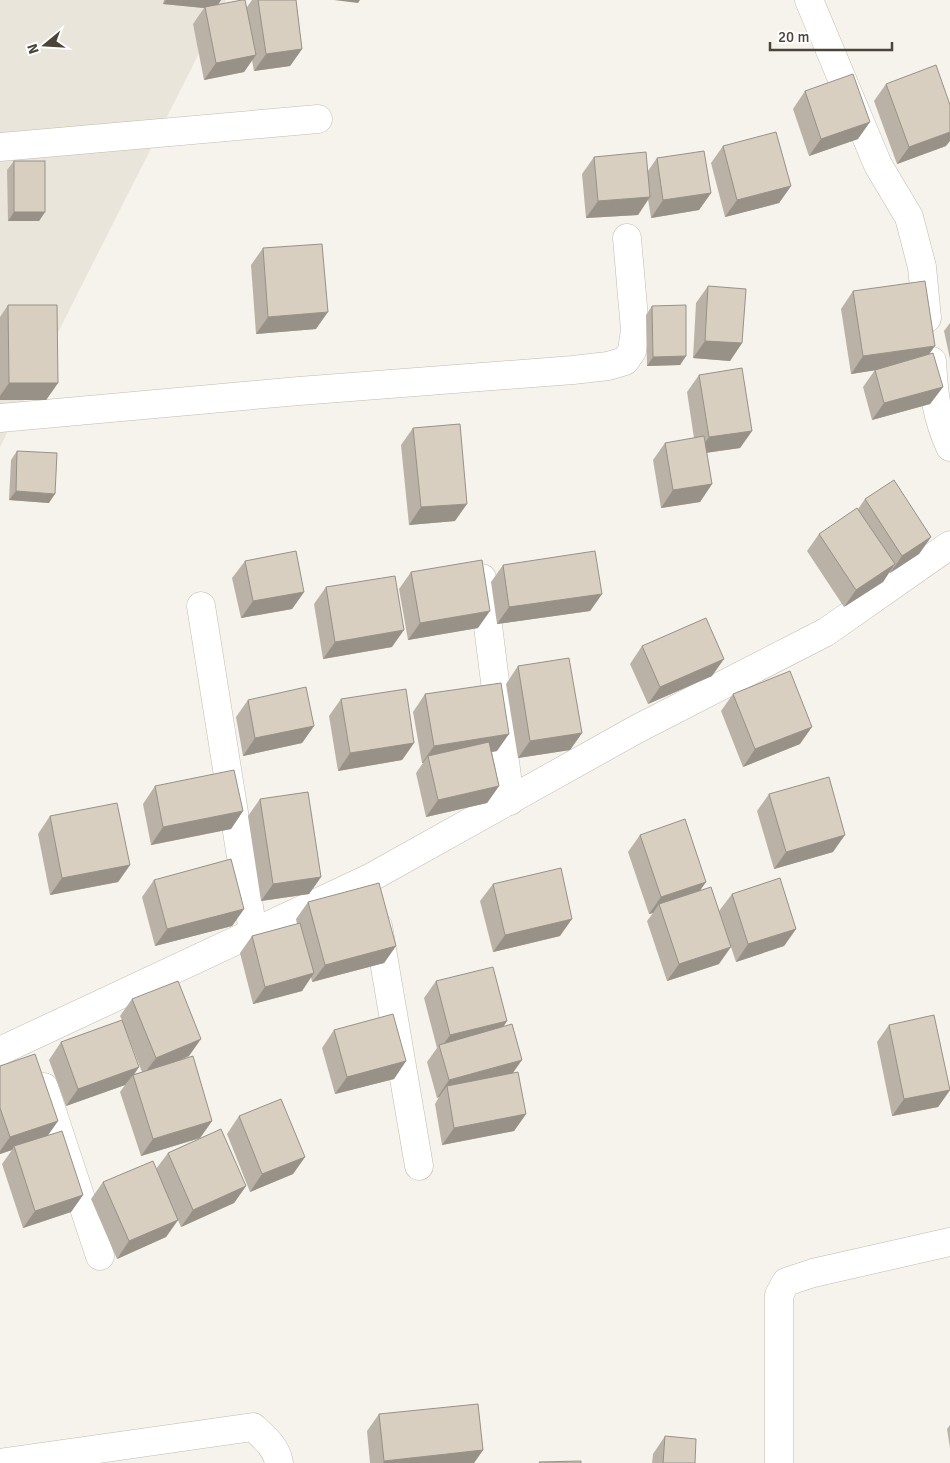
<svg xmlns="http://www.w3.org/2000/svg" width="950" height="1463" font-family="Signika,sans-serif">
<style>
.residential{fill:#eae5da}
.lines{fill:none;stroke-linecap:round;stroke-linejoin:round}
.street-casing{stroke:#c2bbae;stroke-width:29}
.street{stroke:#fff;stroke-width:28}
.wall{fill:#bab2a6;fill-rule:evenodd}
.shaded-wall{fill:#979187}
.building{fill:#d8cfc1;stroke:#979187}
</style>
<rect width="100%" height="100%" fill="#f6f3ec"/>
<!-- residential -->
<polygon class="residential" points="0,0 226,0 0,447"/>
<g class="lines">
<defs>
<g id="street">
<polyline points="809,0 878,165 909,217 922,267 927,318"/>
<polyline points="0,147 318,119"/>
<path d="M 932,361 C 934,395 936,415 950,447"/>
<polyline points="0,418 299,391 573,370 608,366 625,361 632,351 635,330 627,238"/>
<polyline points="482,578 510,801"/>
<polyline points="201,606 253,932"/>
<polyline points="378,926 419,1166"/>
<polyline points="0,1051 370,878 637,729 826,632 950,545"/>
<polyline points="44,1087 100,1256"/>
<path d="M 0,1463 L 253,1427 C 264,1437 277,1448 279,1463"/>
<polyline points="779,1463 779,1295 786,1282 813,1273 950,1242"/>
</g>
</defs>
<!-- street casing -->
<use href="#street" class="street-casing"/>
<!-- street -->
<use href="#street" class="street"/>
</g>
<!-- wall -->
<g class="wall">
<polygon points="164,0 221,0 218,5 247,7 252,0 296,0 302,49 290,66 254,71 252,60 244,72 204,80 193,24 204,8 163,4"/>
<polygon points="886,84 946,146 897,164 874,101"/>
<polygon points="805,91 858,139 809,156 793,109"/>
<polygon points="723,146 791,186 779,203 725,217 711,163"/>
<polygon points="594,157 648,171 657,158 711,193 699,210 651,218 648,199 638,215 586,218 582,174"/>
<polygon points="14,161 45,212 39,221 8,221 7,170"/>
<polygon points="263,248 316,329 256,334 251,265"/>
<polygon points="708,286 742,343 730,361 693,358 696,303"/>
<polygon points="853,291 929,355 943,387 930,404 872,420 863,387 875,370 851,374 841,309"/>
<polygon points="8,305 58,383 46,400 0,400 0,317"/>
<polygon points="652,306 686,356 680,365 647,366 646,315"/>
<polygon points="950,323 950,359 944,331"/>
<polygon points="699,375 752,431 740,448 706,453 712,484 700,502 661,508 653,460 665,443 694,438 687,392"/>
<polygon points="413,428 455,521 409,525 401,445"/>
<polygon points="17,451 49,503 9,500 11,460"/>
<polygon points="865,499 931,537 919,554 890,573 889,572 883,582 844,607 807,551 819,534 858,509"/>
<polygon points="245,561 304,592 292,609 241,618 232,578"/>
<polygon points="503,565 602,594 590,611 497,624 491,582"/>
<polygon points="411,572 478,628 408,640 399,589"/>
<polygon points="326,587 392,647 323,659 314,604"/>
<polygon points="642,646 712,676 648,704 630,664"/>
<polygon points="518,666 582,733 570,750 518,758 506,684"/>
<polygon points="425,694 497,751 492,752 499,786 487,803 426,817 416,773 423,763 422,763 413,712"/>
<polygon points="733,694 800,744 743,767 721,711"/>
<polygon points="341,699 414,743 402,760 338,771 329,716"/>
<polygon points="248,700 314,726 302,743 243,756 236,717"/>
<polygon points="155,786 243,811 231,829 151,845 143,804"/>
<polygon points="769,794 833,852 774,869 757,811"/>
<polygon points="260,799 321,877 309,894 261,901 248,816"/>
<polygon points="50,816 130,865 118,882 50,895 38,834"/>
<polygon points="640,835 706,882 700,890 719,964 667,981 647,921 653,913 649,914 628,852"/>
<polygon points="154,880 244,909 232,926 155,946 142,897"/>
<polygon points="493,884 560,936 493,952 480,901"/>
<polygon points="732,894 796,929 784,946 736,962 719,911"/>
<polygon points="308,902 396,946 384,963 312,982 311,977 302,991 253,1004 240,953 252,936 297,924 296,919"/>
<polygon points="436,981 507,1021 503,1027 513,1073 526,1114 514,1131 442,1145 435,1104 439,1097 437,1098 427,1062 437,1048 424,998"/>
<path d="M 132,999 L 189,1056 L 179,1061 L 212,1121 L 200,1138 L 141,1156 L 120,1092 L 125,1085 L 66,1106 L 49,1060 L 61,1042 L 122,1020 L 120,1016 ZM 126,1031 L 142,1072 L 134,1074 Z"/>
<polygon points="889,1025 950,1090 938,1107 892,1116 877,1042"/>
<polygon points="334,1030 406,1061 394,1079 335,1094 322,1048"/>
<polygon points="0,1066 58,1121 48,1135 83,1195 71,1212 23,1228 2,1164 12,1150 0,1154"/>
<polygon points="239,1116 305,1157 293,1174 250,1192 227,1134"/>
<polygon points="168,1153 246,1186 234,1203 181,1227 177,1218 178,1220 166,1237 117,1259 91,1199 103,1182 156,1169"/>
<polygon points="379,1414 483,1450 474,1463 370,1463 367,1431"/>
<polygon points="950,1425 950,1448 947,1429"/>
<polygon points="665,1436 695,1463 652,1463 653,1454"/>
</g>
<!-- shaded-wall -->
<g class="shaded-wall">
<polygon points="166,0 221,0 214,10 205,7 204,8 163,4"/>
<polygon points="334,0 360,0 358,3"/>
<polygon points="302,49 290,66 254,71 266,54"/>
<polygon points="256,55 244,72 204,80 216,63"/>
<polygon points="870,122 858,139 809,156 821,139"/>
<polygon points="950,132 950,141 946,146 897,164 909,147"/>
<polygon points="791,186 779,203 725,217 737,200"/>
<polygon points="711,193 699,210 651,218 663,200"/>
<polygon points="650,197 638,215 586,218 598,201"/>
<polygon points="14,212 45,212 39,221 8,221"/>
<polygon points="328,312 316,329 256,334 268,317"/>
<polygon points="705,341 742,343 730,361 693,358"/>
<polygon points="935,346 923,363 851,374 863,356"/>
<polygon points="686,356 680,365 647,366 653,357"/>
<polygon points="9,383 58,383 46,400 0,400 0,396"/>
<polygon points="943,387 930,404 872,420 884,403"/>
<polygon points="752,431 740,448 697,454 709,437"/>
<polygon points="712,484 700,502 661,508 673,490"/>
<polygon points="16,491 55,494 49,503 9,500"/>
<polygon points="467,504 455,521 409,525 421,507"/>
<polygon points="931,537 919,554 890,573 902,556"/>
<polygon points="895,564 883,582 844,607 856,590"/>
<polygon points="304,592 292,609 241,618 253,601"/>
<polygon points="602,594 590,611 497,624 509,607"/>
<polygon points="490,611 478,628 408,640 420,623"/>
<polygon points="404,630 392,647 323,659 335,642"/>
<polygon points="724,659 712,676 648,704 660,687"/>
<polygon points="314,726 302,743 243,756 255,738"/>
<polygon points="812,727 800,744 743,767 755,749"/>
<polygon points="582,733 570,750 518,758 530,741"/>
<polygon points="509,734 497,751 430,762 428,756 423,763 422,763 434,746"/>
<polygon points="414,743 402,760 338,771 350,753"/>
<polygon points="499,786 487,803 426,817 438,800"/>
<polygon points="243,811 231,829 151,845 163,827"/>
<polygon points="845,835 833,852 774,869 786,852"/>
<polygon points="130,865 118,882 50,895 62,878"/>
<polygon points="321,877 309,894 261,901 273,884"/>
<polygon points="706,882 694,899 659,904 653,913 649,914 661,897"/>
<polygon points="244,909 232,926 155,946 167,929"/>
<polygon points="572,919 560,936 493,952 505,935"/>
<polygon points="796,929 784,946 736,962 748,944"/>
<polygon points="396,946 384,963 312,982 325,965"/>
<polygon points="731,947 719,964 667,981 679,964"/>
<polygon points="314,973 302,991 253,1004 265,987"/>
<polygon points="507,1021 495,1039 440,1049 450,1035"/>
<polygon points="201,1039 189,1056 143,1075 156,1058"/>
<polygon points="522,1060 510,1077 447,1086 439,1097 437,1098 449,1080"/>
<polygon points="406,1061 394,1079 335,1094 347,1077"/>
<polygon points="139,1067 133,1076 133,1075 125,1085 66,1106 78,1089"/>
<polygon points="950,1090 938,1107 892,1116 904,1099"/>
<polygon points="526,1114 514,1131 442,1145 454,1128"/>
<polygon points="58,1121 46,1138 14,1146 12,1150 0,1154 0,1151 10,1137"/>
<polygon points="212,1121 200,1138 141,1156 153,1139"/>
<polygon points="305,1157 293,1174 250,1192 262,1174"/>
<polygon points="246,1186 234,1203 181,1227 193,1210"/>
<polygon points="83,1195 71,1212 23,1228 35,1211"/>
<polygon points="178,1220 166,1237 117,1259 129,1241"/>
<polygon points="483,1450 474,1463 383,1463 384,1461"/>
</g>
<!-- building -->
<g class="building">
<polygon points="242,0 245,0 256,55 216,63 205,7"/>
<polygon points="258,0 296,0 302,49 266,54"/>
<polygon points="936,65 950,105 950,132 909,147 886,84"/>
<polygon points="853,74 870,122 821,139 805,91"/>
<polygon points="776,132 791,186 737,200 723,146"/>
<polygon points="704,151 711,193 663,200 657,158"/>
<polygon points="646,152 650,197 598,201 594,157"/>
<rect x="14" y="161" width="31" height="51"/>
<polygon points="322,244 328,312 268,317 263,248"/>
<polygon points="925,281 935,346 863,356 853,291"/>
<polygon points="708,286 746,289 742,343 705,341"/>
<polygon points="8,305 57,305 58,383 9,383"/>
<polygon points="686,305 686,356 653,357 652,306"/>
<polygon points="933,353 943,387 884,403 875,370"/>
<polygon points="742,368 752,431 709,437 699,375"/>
<polygon points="460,424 467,504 421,507 413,428"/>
<polygon points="704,436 712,484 673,490 665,443"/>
<polygon points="17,451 57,453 55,494 16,491"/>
<polygon points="894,480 931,537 902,556 865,499"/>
<polygon points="857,508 895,564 856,590 819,534"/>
<polygon points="296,551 304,592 253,601 245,561"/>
<polygon points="595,551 602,594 509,607 503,565"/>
<polygon points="482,560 490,611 420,623 411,572"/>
<polygon points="395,576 404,630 335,642 326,587"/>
<polygon points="706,618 724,659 660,687 642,646"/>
<polygon points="569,658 582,733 530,741 518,666"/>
<polygon points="790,671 812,727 755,749 733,694"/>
<polygon points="501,683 509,734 434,746 425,694"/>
<polygon points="306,687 314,726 255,738 248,700"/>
<polygon points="406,689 414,743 350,753 341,699"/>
<polygon points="489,742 499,786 438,800 428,756"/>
<polygon points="234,770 243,811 163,827 155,786"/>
<polygon points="829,777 845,835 786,852 769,794"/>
<polygon points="308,792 321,877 273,884 260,799"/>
<polygon points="117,803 130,865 62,878 50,816"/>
<polygon points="685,819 706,882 661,897 640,835"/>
<polygon points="231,859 244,909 167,929 154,880"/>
<polygon points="561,868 572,919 505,935 493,884"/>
<polygon points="780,878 796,929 748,944 732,894"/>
<polygon points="379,883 396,946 325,965 308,902"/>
<polygon points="711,887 731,947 679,964 659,904"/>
<polygon points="300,923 314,973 265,987 252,936"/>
<polygon points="493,967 507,1021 450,1035 436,981"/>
<polygon points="178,981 201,1039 156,1058 132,999"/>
<polygon points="393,1014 406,1061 347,1077 334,1030"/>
<polygon points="934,1015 950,1090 904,1099 889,1025"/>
<polygon points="122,1020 139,1067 78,1089 61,1042"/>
<polygon points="512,1024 522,1060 449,1080 439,1045"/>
<polygon points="35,1054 58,1121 10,1137 0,1108 0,1066"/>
<polygon points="193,1056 212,1121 153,1139 133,1075"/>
<polygon points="518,1072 526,1114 454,1128 447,1086"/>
<polygon points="281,1099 305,1157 262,1174 239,1116"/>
<polygon points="221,1129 246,1186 193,1210 168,1153"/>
<polygon points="62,1131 83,1195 35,1211 14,1146"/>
<polygon points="153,1161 178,1220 129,1241 103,1182"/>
<polygon points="478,1404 483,1450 384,1461 379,1414"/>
<polygon points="665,1436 696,1439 695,1463 663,1463"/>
<polygon points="581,1461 581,1463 540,1463 539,1462"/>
</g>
<!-- north arrow -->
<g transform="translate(45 45) rotate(252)" stroke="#ffffff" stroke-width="4" paint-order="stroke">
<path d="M0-4L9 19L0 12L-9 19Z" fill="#4b4439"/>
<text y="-8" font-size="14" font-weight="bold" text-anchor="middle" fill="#4b4439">N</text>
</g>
<!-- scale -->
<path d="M770 42v8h122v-8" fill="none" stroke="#4b4439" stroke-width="2.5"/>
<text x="778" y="42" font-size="15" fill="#4b4439" stroke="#ffffff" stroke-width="4" paint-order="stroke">20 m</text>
</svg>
